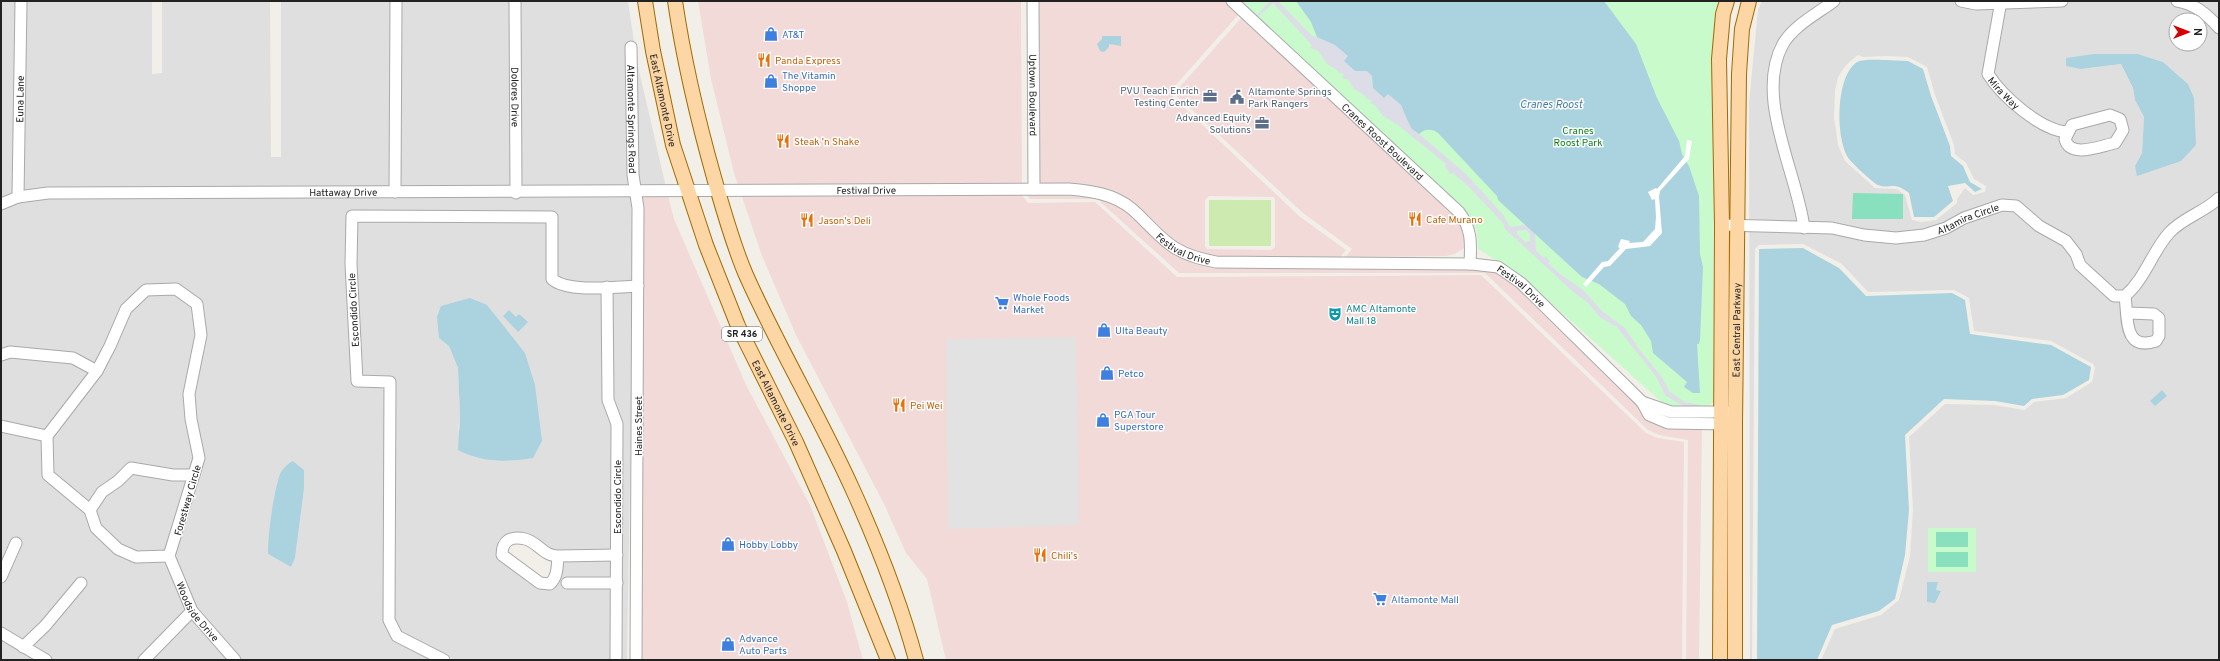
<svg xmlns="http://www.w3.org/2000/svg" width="2220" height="661" font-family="Overpass,sans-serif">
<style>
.residential{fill:#e0dfdf;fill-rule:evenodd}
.commercial{fill:#f2dad9;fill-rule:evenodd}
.grass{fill:#cdebb0}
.park{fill:#c8facc}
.pitch{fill:#88e0be}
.parking{fill:#e2e2e2}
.plaza{fill:#dddde8;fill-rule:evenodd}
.water{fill:#aad3df}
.pier{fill:#fff}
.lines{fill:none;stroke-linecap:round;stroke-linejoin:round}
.minor-casing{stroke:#a9a9a9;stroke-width:13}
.major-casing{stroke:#a06b00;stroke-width:16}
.minor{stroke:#fff;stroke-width:11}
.major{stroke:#fcd6a4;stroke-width:14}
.labels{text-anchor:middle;stroke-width:3;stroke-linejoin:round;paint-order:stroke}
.shield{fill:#fff;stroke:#646464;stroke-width:1}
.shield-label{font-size:9px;font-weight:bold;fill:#222}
.shop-label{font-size:10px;fill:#366cbe;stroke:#fff;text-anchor:start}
.food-label{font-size:10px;fill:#c56008;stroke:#fff;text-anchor:start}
.service-label{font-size:10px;fill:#4e5e75;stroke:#fff;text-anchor:end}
.street-label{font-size:10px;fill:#222;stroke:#fff}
.park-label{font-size:10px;fill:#0c8416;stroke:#fff}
.culture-label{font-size:10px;fill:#0d838f;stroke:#fff;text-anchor:start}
.water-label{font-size:11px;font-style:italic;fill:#4a7aab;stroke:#fff}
</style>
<rect width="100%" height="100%" fill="#f2efe9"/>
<!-- residential -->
<g class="residential">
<polygon points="1,1 15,1 13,194 1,199"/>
<polygon points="26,1 152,1 152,74 162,73 162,1 270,1 271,157 281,157 281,1 390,1 390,188 24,192"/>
<polygon points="401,1 510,1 510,188 400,188"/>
<polygon points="520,1 628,1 634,42 626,43 627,177 630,187 521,188"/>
<path d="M 1762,1 L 2219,1 L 2219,660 L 1821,660 L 1835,629 L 1881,615 L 1899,600 L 1910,556 L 1913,510 L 1909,437 L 1945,404 L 1994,405 L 2025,410 L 2034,402 L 2066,398 L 2092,382 L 2095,368 L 2093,364 L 2051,341 L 1974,331 L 1969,298 L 1954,290 L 1868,292 L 1842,264 L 1803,244 L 1759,245 L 1755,249 L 1752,660 L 1750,660 L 1749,103 L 1758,10 ZM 2176,20 L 2200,20 L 2200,44 L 2176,44 ZM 2138,54 L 2163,62 L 2188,84 L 2135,166 L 2142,153 L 2144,117 L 2135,100 L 2133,88 L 2121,64 L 2081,69 ZM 1858,55 L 1863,57 L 1885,56 L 1908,57 L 1927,67 L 1935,95 L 1954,145 L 1955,154 L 1966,163 L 1974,179 L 1986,186 L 1985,192 L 1973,195 L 1965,188 L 1957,199 L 1957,203 L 1936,220 L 1921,222 L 1912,220 L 1905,195 L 1897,189 L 1875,188 L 1845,161 L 1838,145 L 1834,117 L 1835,91 L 1838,77 L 1846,65 Z"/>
<polygon points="637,62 666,187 640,186 638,177"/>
<path d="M 631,196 L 633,282 L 578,283 L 560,280 L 557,277 L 557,217 L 352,212 L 346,264 L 351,381 L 357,385 L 385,387 L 385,622 L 394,641 L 433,660 L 1,660 L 1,209 L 19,202 L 48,198 ZM 293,461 L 304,470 L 304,489 L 295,558 L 291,567 L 268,554 Z"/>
<path d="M 357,221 L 546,221 L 547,279 L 548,282 L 557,288 L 578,292 L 602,292 L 612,425 L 612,550 L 553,551 L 524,534 L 503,536 L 498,541 L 497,555 L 554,587 L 559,581 L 563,561 L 612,560 L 612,578 L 561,579 L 562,588 L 612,587 L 611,660 L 455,660 L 401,633 L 395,620 L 396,383 L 391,378 L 362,376 L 357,264 ZM 511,338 L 525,353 L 458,431 L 460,416 L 458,368 L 449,346 Z"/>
<polygon points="633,291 627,660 622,660 623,424 614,399 612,292"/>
</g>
<!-- commercial -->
<g class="commercial">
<polygon points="698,1 1021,1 1022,195 1028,203 1095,202 1177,277 1481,275 1646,433 1658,438 1684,442 1682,660 946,660 927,579 906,553 884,504 796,335 762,256 734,173 711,79"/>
<path d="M 1038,1 L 1225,1 L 1239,14 L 1174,87 L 1173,97 L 1299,216 L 1346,250 L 1341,256 L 1342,259 L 1217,258 L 1191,251 L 1178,245 L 1136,206 L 1039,185 ZM 1209,196 L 1274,197 L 1275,199 L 1275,247 L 1271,250 L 1207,249 L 1205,246 L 1205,200 Z"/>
<polygon points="1243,16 1403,166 1463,226 1466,235 1464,248 1455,254 1446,256 1345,257 1352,249 1303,213 1177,96 1177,90"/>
<polygon points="1026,194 1069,194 1105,200 1128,212 1175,255 1214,267 1470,268 1495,272 1517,286 1663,419 1702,422 1699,660 1686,660 1688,440 1659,435 1648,430 1485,273 1179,273 1097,199 1030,199"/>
<polygon points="642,196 668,196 674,219 747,387 810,505 847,602 863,660 642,660"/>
</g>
<!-- grass -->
<rect class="grass" x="1209" y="200" width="62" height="46"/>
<!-- park -->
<g class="park">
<polygon points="1239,1 1718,1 1714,58 1713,402 1704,410 1668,408 1521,276 1478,249 1477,231 1466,211"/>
<rect x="1928" y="528" width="48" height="44"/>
</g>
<!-- pitch -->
<g class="pitch">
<polygon points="1853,193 1903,194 1903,219 1852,219"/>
<rect x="1936" y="532" width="32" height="15"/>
<rect x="1936" y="552" width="32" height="15"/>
</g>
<!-- parking -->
<polygon class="parking" points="1076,337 1079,525 948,529 946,339"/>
<!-- plaza -->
<path class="plaza" d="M 1239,1 L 1242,1 L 1257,15 L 1269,2 L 1263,1 L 1278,1 L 1311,35 L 1335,44 L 1367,71 L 1401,105 L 1412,128 L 1465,173 L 1504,216 L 1510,227 L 1525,225 L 1526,217 L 1543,232 L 1535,233 L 1536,251 L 1544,258 L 1545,256 L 1550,261 L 1548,263 L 1560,274 L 1583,290 L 1603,312 L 1625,328 L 1639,349 L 1661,376 L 1670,392 L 1685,402 L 1700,405 L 1700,409 L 1685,407 L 1665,395 L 1657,378 L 1617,327 L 1601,318 L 1587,302 L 1571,290 L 1505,229 L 1503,223 L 1468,186 L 1453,173 L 1450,174 L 1445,166 L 1446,164 L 1398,125 L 1383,116 L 1375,105 L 1370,103 L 1372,101 L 1369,99 L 1368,100 L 1365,96 L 1354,89 L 1348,79 L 1344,79 L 1342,77 L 1344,75 L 1341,72 L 1340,74 L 1337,70 L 1327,64 L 1318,51 L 1310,48 L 1312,46 L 1310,43 L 1273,3 L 1257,18 ZM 1526,230 L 1530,234 L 1530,241 L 1525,242 L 1517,234 L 1517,231 Z"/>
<!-- water -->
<g class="water">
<path d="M 1296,1 L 1604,1 L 1636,44 L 1657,98 L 1679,141 L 1682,154 L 1689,166 L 1699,196 L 1700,254 L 1703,267 L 1700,340 L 1699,344 L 1697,344 L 1700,393 L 1693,393 L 1684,387 L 1687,382 L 1653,353 L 1651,341 L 1641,325 L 1631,316 L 1625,304 L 1599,284 L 1582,277 L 1498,200 L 1497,196 L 1438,133 C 1432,128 1424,129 1419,134 L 1411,128 L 1401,105 L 1388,94 L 1384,98 L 1373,88 L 1372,76 L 1367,71 L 1355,71 L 1344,61 L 1348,56 L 1335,45 L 1317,37 L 1311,22 Z"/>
<polygon points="1102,36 1121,36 1121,46 1109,44 1109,47 1104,52 1100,51 1097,44 1102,39"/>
<polygon points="2094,54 2138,54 2163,62 2188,84 2194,98 2196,145 2181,161 2137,176 2135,166 2142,153 2144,117 2135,100 2133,88 2121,64 2081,69 2066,66 2066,58"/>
<path d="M 1885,60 L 1908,61 L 1923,69 L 1931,96 L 1950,146 L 1951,156 L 1963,166 L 1970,182 L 1982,189 L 1975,192 L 1965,183 L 1948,186 L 1953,201 L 1934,217 L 1914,217 L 1909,193 C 1892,180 1891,190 1878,185 C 1873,183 1853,164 1850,160 C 1835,142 1835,76 1857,62 C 1864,59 1877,60 1885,60 Z"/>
<polygon points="1803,248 1839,268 1866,296 1952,293 1965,300 1970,334 2051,345 2091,367 2089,380 2063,395 2032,399 2024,406 1995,401 1944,399 1905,435 1909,510 1905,555 1895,599 1879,611 1832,625 1817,660 1757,660 1759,249"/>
<path d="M 470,298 L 487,305 L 525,353 L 535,385 L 542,441 L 533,458 C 507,462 483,463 458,450 L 460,416 L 458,368 L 449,346 L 439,338 L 437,317 L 441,306 Z"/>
<polygon points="509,310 516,317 519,314 528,322 518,332 503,316"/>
<polygon points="2162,390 2167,396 2155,406 2150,401"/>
<path d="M 293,461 L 304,470 L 304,489 L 295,558 L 291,567 L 268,554 C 268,533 273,497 279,477 C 281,470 287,464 293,461 Z"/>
<polygon points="1927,582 1938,582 1936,590 1941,591 1935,603 1927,602"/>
</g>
<!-- pier -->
<polygon class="pier" points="1687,140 1692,141 1689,159 1660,191 1659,197 1662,233 1650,246 1626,249 1610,266 1604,267 1586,287 1583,284 1602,262 1608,261 1620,248 1618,247 1621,239 1630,241 1629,243 1643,242 1655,229 1656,217 1655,199 1652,200 1648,192 1656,188 1657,189 1685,156"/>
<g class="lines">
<defs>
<g id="minor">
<path id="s1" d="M 515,1 L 516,193"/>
<path id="s2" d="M 1033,1 L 1034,189"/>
<path id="s3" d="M 1232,1 L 1459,212 C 1472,229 1471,243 1470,264"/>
<polyline points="1961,1 1976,4 2062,1"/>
<path id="s4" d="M 2001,1 L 1988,74 C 2002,96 2040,130 2067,132"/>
<path d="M 2177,1 C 2195,4 2207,14 2219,28"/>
<path id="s5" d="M 631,47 L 633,175 L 638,208 L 636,660"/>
<path d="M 2110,115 L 2120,119 L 2123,130 L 2115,143 C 2100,146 2070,159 2065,139 L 2072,125 Z"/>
<polyline points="395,192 396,1"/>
<path id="s6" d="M 18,197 L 21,1"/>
<path id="s7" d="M 1,204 L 18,197 L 48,193 L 1069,189 C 1092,191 1114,194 1132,209 C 1147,222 1159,238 1175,248 C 1188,256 1202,259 1216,262 L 1472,264 L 1498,267 L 1521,283 L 1642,402 L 1649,415 L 1668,423 L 1728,424"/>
<path id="s8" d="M 1722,225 L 1832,228 L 1864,235 L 1896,238 L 1924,235 L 1946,228 L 1964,218 L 2002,205 L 2016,206 L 2039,226 L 2066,241 L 2076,254 L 2080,265 L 2114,296 L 2125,296 C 2145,279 2152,252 2169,233 C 2182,218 2205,212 2219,198"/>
<path d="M 1804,228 C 1797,172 1754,97 1783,44 C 1793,26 1818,13 1834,1"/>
<polyline points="607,287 608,400 617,424 616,660"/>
<polygon points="176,289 197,304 201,335 189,394 191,419 199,458 169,556 136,557 118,549 96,528 90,510 48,475 47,436 97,371 110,346 126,309 146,290"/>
<path d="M 2125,296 C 2128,317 2123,352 2156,341 L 2159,336 L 2159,318 L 2154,314 L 2128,313"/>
<polyline points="1,355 10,352 73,358 97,371"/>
<polyline points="1642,402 1671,412 1728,412"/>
<polyline points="1,426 47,436"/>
<polyline points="90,510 102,492 118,481 131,468 173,475 194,475"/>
<path id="s9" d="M 169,556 L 192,611 L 235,660"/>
<path d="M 558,556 C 557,567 558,576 550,584 L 540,583 L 502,555 C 502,540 511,536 525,539 C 538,542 543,556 558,556 L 617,555"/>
<polyline points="1,577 16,543"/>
<polyline points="567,583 617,583"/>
<polyline points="1,633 46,660"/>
<polyline points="23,647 45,626 81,583"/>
<polyline points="144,660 192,611"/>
<path d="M 444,660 L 397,636 L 389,620 L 390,382 L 357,381 L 351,264 L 352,216 L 552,217 L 552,279 C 568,293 616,287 638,286"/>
</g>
<g id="major">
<path id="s10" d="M 645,1 L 653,51 L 673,145 L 706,245 L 738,326 L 796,442 L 844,551 L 888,660"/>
<path d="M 675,1 C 684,62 698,121 715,181 C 724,212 733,245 746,275 C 778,347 819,415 852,488 C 877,543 900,601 916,660"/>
<polyline points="1720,660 1722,225 1719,59 1723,14 1727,1"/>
<path id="s11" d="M 1735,660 L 1735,424 L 1739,74 L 1742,29 L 1749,1"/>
</g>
</defs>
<!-- minor casing -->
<use href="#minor" class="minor-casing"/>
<!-- major casing -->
<use href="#major" class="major-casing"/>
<!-- minor -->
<use href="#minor" class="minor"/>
<!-- major -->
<use href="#major" class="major"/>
</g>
<!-- icons -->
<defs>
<symbol id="shop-bare" viewBox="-9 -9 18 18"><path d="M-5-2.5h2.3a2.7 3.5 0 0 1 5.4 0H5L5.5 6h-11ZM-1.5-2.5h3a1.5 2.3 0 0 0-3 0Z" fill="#3f7fe0" stroke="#fff" stroke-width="2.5" paint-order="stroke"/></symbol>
<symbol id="restaurant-bare" viewBox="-9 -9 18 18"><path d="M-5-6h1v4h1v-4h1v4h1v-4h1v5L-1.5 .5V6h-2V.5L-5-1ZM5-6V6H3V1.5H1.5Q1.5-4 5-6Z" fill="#e8710a" stroke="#fff" stroke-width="2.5" paint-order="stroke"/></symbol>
<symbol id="office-bare" viewBox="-9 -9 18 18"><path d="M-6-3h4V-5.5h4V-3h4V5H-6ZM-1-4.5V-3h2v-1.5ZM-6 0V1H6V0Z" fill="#5c6f8a" stroke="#fff" stroke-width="2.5" paint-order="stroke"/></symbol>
<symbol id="civic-bare" viewBox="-9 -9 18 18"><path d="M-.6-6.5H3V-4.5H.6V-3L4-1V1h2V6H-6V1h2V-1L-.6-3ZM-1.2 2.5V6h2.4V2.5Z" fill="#5c6f8a" stroke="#fff" stroke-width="2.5" paint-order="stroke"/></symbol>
<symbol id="supermarket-bare" viewBox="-9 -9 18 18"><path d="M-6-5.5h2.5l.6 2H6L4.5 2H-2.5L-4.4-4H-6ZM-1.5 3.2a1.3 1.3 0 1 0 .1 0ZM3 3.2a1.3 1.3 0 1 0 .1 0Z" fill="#3f7fe0" stroke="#fff" stroke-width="2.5" paint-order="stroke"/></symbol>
<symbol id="theatre-bare" viewBox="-9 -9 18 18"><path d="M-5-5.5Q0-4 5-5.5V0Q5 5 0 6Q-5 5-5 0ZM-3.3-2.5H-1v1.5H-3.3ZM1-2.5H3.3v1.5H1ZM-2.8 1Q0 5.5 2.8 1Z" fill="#0f9aa8" stroke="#fff" stroke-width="2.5" paint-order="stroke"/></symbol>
</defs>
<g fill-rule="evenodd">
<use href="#shop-bare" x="761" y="24" width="20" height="20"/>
<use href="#restaurant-bare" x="754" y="50" width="20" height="20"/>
<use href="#shop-bare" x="761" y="71" width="20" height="20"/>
<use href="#office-bare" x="1200" y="86" width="20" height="20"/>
<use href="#civic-bare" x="1227" y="87" width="20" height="20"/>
<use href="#office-bare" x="1252" y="113" width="20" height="20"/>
<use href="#restaurant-bare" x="773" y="131" width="20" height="20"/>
<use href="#restaurant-bare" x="1405" y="209" width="20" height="20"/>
<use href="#restaurant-bare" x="797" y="210" width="20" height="20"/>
<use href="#supermarket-bare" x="992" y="293" width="20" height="20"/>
<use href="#theatre-bare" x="1325" y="304" width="20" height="20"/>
<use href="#shop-bare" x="1094" y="320" width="20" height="20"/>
<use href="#shop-bare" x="1097" y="363" width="20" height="20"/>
<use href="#restaurant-bare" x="889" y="395" width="20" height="20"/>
<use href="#shop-bare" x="1093" y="410" width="20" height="20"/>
<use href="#shop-bare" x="718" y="534" width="20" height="20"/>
<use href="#restaurant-bare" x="1030" y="545" width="20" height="20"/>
<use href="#supermarket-bare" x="1370" y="589" width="20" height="20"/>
<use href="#shop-bare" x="718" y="634" width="20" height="20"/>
</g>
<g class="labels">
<!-- shield labels -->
<rect class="shield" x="722" y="327" width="40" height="14" rx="3"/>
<g class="shield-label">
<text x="742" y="337">SR 436</text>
</g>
<!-- shop labels -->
<g class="shop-label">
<text x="782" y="38">AT&amp;T</text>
<text x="782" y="79">The Vitamin<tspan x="782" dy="12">Shoppe</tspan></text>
<text x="1013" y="301">Whole Foods<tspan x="1013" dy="12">Market</tspan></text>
<text x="1115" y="334">Ulta Beauty</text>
<text x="1118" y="377">Petco</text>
<text x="1114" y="418">PGA Tour<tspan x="1114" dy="12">Superstore</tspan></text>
<text x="739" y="548">Hobby Lobby</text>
<text x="1391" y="603">Altamonte Mall</text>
<text x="739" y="642">Advance<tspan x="739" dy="12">Auto Parts</tspan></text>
</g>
<!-- food labels -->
<g class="food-label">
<text x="775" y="64">Panda Express</text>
<text x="794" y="145">Steak 'n Shake</text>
<text x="1426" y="223">Cafe Murano</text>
<text x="818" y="224">Jason's Deli</text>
<text x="910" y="409">Pei Wei</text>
<text x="1051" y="559">Chili's</text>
</g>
<!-- service labels -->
<g class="service-label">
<text x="1199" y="94">PVU Teach Enrich<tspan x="1199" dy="12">Testing Center</tspan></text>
<text x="1248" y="95" text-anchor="start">Altamonte Springs<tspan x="1248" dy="12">Park Rangers</tspan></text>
<text x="1251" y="121">Advanced Equity<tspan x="1251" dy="12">Solutions</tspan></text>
</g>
<!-- street labels -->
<g class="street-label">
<text dy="4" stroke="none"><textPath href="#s4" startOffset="99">Mira Way</textPath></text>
<text dy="4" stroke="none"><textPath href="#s2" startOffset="94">Uptown Boulevard</textPath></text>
<text dy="4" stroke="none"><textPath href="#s1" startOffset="96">Dolores Drive</textPath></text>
<text dy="4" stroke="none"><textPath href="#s6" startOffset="98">Euna Lane</textPath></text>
<text dy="4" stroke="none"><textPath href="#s10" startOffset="101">East Altamonte Drive</textPath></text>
<text dy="4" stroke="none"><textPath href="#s5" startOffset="72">Altamonte Springs Road</textPath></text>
<text dy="4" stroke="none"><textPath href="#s3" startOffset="206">Cranes Roost Boulevard</textPath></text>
<text dy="4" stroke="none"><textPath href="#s7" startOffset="867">Festival Drive</textPath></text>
<text dy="4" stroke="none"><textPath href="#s7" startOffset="344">Hattaway Drive</textPath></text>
<text dy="4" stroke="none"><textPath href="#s8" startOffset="250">Altamira Circle</textPath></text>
<text dy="4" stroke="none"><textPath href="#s7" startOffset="1203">Festival Drive</textPath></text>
<text dy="4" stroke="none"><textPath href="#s7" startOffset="1551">Festival Drive</textPath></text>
<text transform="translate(353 310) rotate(-93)" y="4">Escondido Circle</text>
<text dy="4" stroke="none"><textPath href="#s11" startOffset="330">East Central Parkway</textPath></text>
<text dy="4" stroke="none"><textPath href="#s10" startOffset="425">East Altamonte Drive</textPath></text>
<text transform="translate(638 426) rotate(-90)" y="4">Haines Street</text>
<text transform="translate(617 497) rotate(-90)" y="4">Escondido Circle</text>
<text transform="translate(187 500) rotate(-74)" y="4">Forestway Circle</text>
<text dy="4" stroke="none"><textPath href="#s9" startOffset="63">Woodside Drive</textPath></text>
</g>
<!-- park labels -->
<g class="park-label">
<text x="1578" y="134">Cranes<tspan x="1578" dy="12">Roost Park</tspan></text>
</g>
<!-- culture labels -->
<g class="culture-label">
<text x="1346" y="312">AMC Altamonte<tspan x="1346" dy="12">Mall 18</tspan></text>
</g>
<!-- water labels -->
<g class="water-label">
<text x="1551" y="108">Cranes Roost</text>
</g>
</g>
<!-- border -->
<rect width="2220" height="661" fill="none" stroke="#222222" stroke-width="4"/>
<!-- north arrow -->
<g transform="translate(2188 32) rotate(90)"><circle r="19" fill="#ffffff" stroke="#a7a7a7"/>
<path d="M0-3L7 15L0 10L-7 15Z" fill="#d40000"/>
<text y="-6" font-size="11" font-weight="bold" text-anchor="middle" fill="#222222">N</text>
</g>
</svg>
